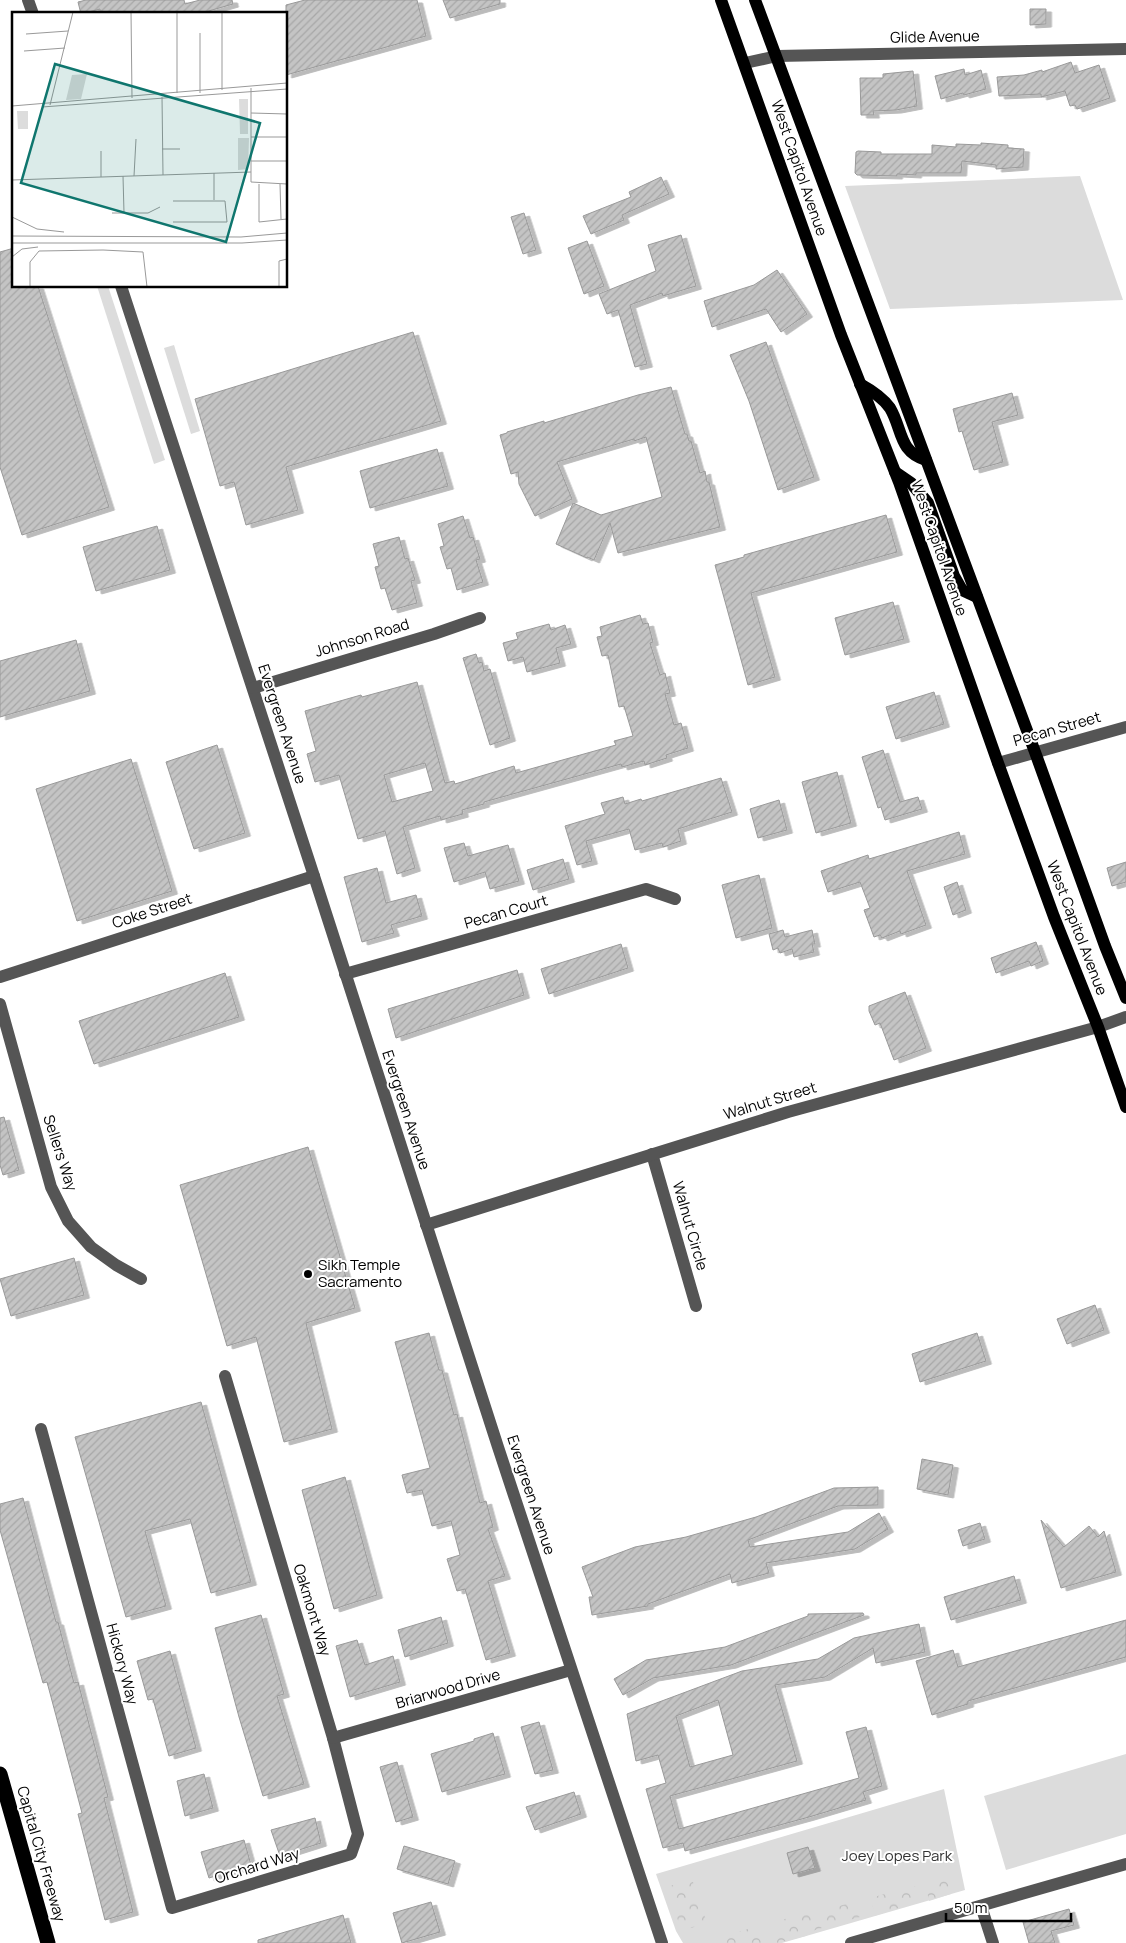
<svg xmlns="http://www.w3.org/2000/svg" width="1126" height="1943" font-family="Manrope,sans-serif">
<style>
.green{fill:#dcdcdc}
.forest{fill:url(#forest-crowns)}
.building{fill:url(#building-hatch);stroke:#999;fill-rule:evenodd;filter:url(#shadow)}
.lines{fill:none;stroke-linecap:round;stroke-linejoin:round}
.minor{stroke:#555;stroke-width:12}
.major{stroke:#000;stroke-width:12}
.highway{stroke:#000;stroke-width:15}
.poi-dot{fill:#000;stroke:#fff;stroke-width:2}
.labels{text-anchor:middle;stroke-width:4;stroke-linejoin:round;paint-order:stroke}
.street-label{font-size:15px;fill:#000;stroke:#fff}
.poi-label{font-size:15px;fill:#000;stroke:#fff;text-anchor:start}
.park-label{font-size:15px;fill:#333;stroke:#fff}
.inset-road{fill:none;stroke:#999;stroke-width:1}
.view{fill:#0f766e;fill-opacity:0.15;stroke:#0f766e;stroke-width:2.5}
.inset-edge{fill:none;stroke:#000;stroke-width:2.5}
</style>
<defs>
<pattern id="forest-crowns" width="20" height="18" patternUnits="userSpaceOnUse" patternTransform="scale(1.25)"><rect width="20" height="18" fill="#dcdcdc"/><path d="M2 6a3 3 0 1 1 6 0M12 15a3 3 0 1 1 6 0" fill="none" stroke="#bbb"/></pattern>
<pattern id="building-hatch" width="6" height="6" patternUnits="userSpaceOnUse" patternTransform="scale(1.25)"><rect width="6" height="6" fill="#c4c4c4"/><path d="M-1 1l2-2M0 6l6-6M5 7l2-2" fill="none" stroke="#a7a7a7"/></pattern>
<filter id="shadow"><feDropShadow dx="5.5" dy="3" stdDeviation="0" flood-color="#0004"/></filter>
</defs>
<rect width="100%" height="100%" fill="#fff"/>
<!-- green -->
<g class="green">
<polygon points="1080,176 1123,300 890,309 845,186"/>
<polygon points="97,286 108,286 165,460 154,464"/>
<polygon points="174,345 200,431 191,434 164,348"/>
<polygon points="1126,1754 1126,1834 1006,1870 984,1796"/>
<polygon points="944,1789 965,1890 782,1943 683,1943 676,1931 656,1874"/>
</g>
<!-- forest -->
<g class="forest">
<polygon points="948,1874 951,1894 929,1901 925,1882"/>
<polygon points="693,1882 707,1923 681,1931 668,1886"/>
<polygon points="915,1886 920,1901 874,1916 872,1914 875,1913 870,1898"/>
<polygon points="856,1901 860,1917 815,1930 806,1936 777,1943 775,1927 772,1923 807,1912 809,1915"/>
<polygon points="751,1928 750,1932 763,1928 767,1943 725,1943 724,1936"/>
</g>
<!-- building -->
<g class="building">
<polygon points="86,0 184,0 185,4 200,0 232,0 233,4 198,14 100,14 100,9 81,14 78,2"/>
<polygon points="305,0 417,0 426,36 286,75 286,5"/>
<polygon points="443,0 500,0 500,4 450,18"/>
<polygon points="1030,9 1046,9 1046,24 1030,25"/>
<polygon points="1071,62 1075,73 1099,65 1110,98 1077,109 1075,105 1070,106 1065,91 1041,97 1041,94 999,96 997,77 1024,75 1042,70 1042,72"/>
<polygon points="964,69 965,75 981,70 986,89 964,95 963,93 941,99 935,76"/>
<polygon points="913,71 917,106 896,110 873,111 874,115 861,115 860,78 883,78 883,74"/>
<polygon points="981,143 1008,145 1008,148 1024,149 1023,167 996,169 996,165 962,161 961,173 916,173 916,175 897,174 897,176 857,175 855,173 856,152 858,151 881,152 881,154 932,154 932,145 956,147 956,144 981,145"/>
<polygon points="661,177 669,194 622,215 624,220 591,234 583,216 631,197 629,192"/>
<polygon points="524,213 536,250 523,254 511,217"/>
<polygon points="681,235 696,286 663,296 662,293 630,305 647,364 635,367 618,310 607,314 599,294 656,271 648,245"/>
<polygon points="587,241 604,286 584,294 568,248"/>
<polygon points="14,248 14,286 38,286 109,507 22,535 0,467 0,252"/>
<polygon points="777,270 807,314 781,332 766,309 712,327 704,301 754,285"/>
<polygon points="413,332 441,421 286,467 298,510 246,525 234,482 220,486 195,399"/>
<polygon points="766,342 814,477 778,490 749,401 730,355"/>
<polygon points="671,387 685,434 687,434 689,441 691,441 700,473 705,471 707,482 709,482 720,527 618,553 610,523 594,560 587,557 587,558 556,544 573,503 601,515 662,497 646,437 634,441 634,439 557,462 572,499 535,516 519,484 518,472 511,474 500,435 507,433 507,432 544,421 544,423 638,395"/>
<polygon points="1012,393 1018,415 992,422 1003,462 974,470 962,431 959,432 953,409"/>
<polygon points="437,449 448,486 370,508 360,471"/>
<polygon points="886,515 897,552 751,593 775,677 748,685 715,565 744,557 744,555"/>
<polygon points="463,516 470,538 473,537 480,559 476,560 483,582 457,590 451,568 447,569 440,547 444,546 438,524"/>
<polygon points="157,526 170,570 96,591 83,547"/>
<polygon points="399,537 405,559 408,558 415,580 411,581 417,603 392,610 385,588 381,589 375,567 379,566 373,544"/>
<polygon points="893,602 904,639 845,655 835,618"/>
<path d="M 640,615 L 643,624 L 648,623 L 653,642 L 650,643 L 660,675 L 665,673 L 670,693 L 665,694 L 674,725 L 681,723 L 688,748 L 666,755 L 667,758 L 645,765 L 644,761 L 622,767 L 621,764 L 484,802 L 484,804 L 462,810 L 463,814 L 441,820 L 440,816 L 403,827 L 415,868 L 397,874 L 385,831 L 358,839 L 339,775 L 315,782 L 307,754 L 316,751 L 305,711 L 361,695 L 362,697 L 417,682 L 445,783 L 454,781 L 455,784 L 514,766 L 516,773 L 616,745 L 614,741 L 633,736 L 624,706 L 619,707 L 608,655 L 602,656 L 597,637 L 602,636 L 600,627 ZM 425,763 L 433,791 L 392,802 L 384,775 Z"/>
<polygon points="549,624 551,630 565,625 571,644 556,648 560,663 527,672 523,657 508,661 503,643 518,639 516,633"/>
<polygon points="76,640 90,691 0,717 0,661"/>
<polygon points="476,654 479,663 482,662 484,671 490,669 510,738 490,745 463,658"/>
<polygon points="934,692 944,724 896,739 886,707"/>
<polygon points="217,745 245,833 194,849 166,762"/>
<polygon points="883,750 900,802 918,797 922,809 885,820 881,807 878,808 862,757"/>
<polygon points="131,759 172,891 77,921 36,789"/>
<polygon points="837,772 851,823 816,833 802,782"/>
<polygon points="721,778 732,812 678,829 681,841 663,847 662,843 635,850 629,829 586,841 592,861 577,865 565,826 605,814 601,803 623,797 625,804 641,799 642,801"/>
<polygon points="779,800 787,830 758,838 750,809"/>
<polygon points="959,832 965,854 907,871 926,925 901,934 900,931 882,938 880,935 874,937 864,910 870,908 860,882 828,892 821,871 868,855 869,859"/>
<polygon points="464,843 468,856 508,845 519,881 490,889 485,872 454,882 444,848"/>
<polygon points="563,859 569,879 533,890 527,870"/>
<polygon points="1126,862 1126,882 1112,886 1107,868"/>
<polygon points="377,868 386,903 416,895 422,916 391,925 394,933 362,942 344,877"/>
<polygon points="759,875 772,928 736,938 722,885"/>
<polygon points="957,882 966,910 953,915 944,887"/>
<polygon points="783,930 785,937 812,930 815,944 812,944 814,952 794,957 792,949 780,953 778,948 773,950 769,934"/>
<polygon points="1036,942 1043,961 1031,966 1029,961 996,973 991,958"/>
<polygon points="621,944 628,968 549,994 541,969"/>
<polygon points="517,970 524,995 396,1038 388,1009"/>
<polygon points="225,973 239,1017 94,1064 79,1021"/>
<polygon points="905,992 926,1048 894,1060 880,1023 875,1025 869,1011 869,1006"/>
<polygon points="4,1117 19,1170 3,1175 0,1165 0,1118"/>
<polygon points="308,1147 355,1308 306,1323 332,1429 284,1442 256,1337 227,1346 180,1185"/>
<polygon points="74,1258 84,1295 11,1316 0,1279"/>
<polygon points="1095,1305 1104,1330 1067,1344 1057,1319"/>
<polygon points="429,1333 439,1370 442,1370 454,1415 457,1414 480,1503 486,1501 493,1527 488,1529 505,1576 488,1581 510,1653 486,1660 465,1589 457,1591 447,1559 460,1555 451,1521 432,1526 422,1490 407,1493 402,1475 430,1468 395,1342"/>
<polygon points="977,1333 986,1361 920,1382 912,1354"/>
<polygon points="201,1402 251,1582 211,1593 190,1519 145,1531 166,1606 126,1617 75,1437"/>
<polygon points="922,1459 953,1465 948,1495 917,1489"/>
<polygon points="345,1477 377,1595 334,1609 302,1490"/>
<polygon points="878,1487 878,1505 838,1506 748,1540 750,1547 848,1532 879,1513 888,1529 855,1549 766,1563 769,1573 732,1583 730,1574 648,1604 648,1606 592,1615 589,1597 593,1597 582,1567 635,1547 686,1537 756,1517 834,1488"/>
<polygon points="23,1498 56,1622 58,1622 74,1683 78,1682 108,1797 104,1798 133,1912 105,1920 78,1814 82,1813 47,1682 43,1683 0,1530 0,1504"/>
<polygon points="1041,1520 1064,1547 1089,1526 1098,1537 1104,1531 1116,1572 1061,1588"/>
<polygon points="980,1523 985,1539 963,1546 958,1530"/>
<polygon points="1014,1576 1021,1600 951,1620 944,1597"/>
<polygon points="863,1613 864,1615 731,1665 653,1678 623,1695 614,1679 646,1660 725,1647 808,1616 808,1614"/>
<polygon points="261,1615 284,1694 277,1696 304,1784 263,1796 239,1717 215,1628"/>
<polygon points="441,1617 448,1643 405,1657 398,1630"/>
<polygon points="1126,1620 1126,1657 968,1701 968,1704 932,1715 916,1661 953,1650 958,1667"/>
<path d="M 919,1624 L 925,1652 L 876,1663 L 873,1648 L 825,1677 L 775,1685 L 797,1761 L 670,1796 L 679,1829 L 859,1778 L 846,1732 L 866,1727 L 882,1786 L 863,1792 L 866,1800 L 809,1817 L 685,1851 L 683,1843 L 663,1848 L 646,1789 L 666,1783 L 658,1755 L 636,1761 L 627,1714 L 742,1671 L 818,1659 L 854,1638 ZM 718,1700 L 733,1755 L 690,1767 L 676,1716 Z"/>
<polygon points="357,1640 365,1665 393,1656 400,1682 350,1697 336,1646"/>
<polygon points="170,1651 196,1748 169,1756 153,1699 148,1700 137,1661"/>
<polygon points="539,1722 553,1770 535,1774 521,1727"/>
<polygon points="493,1733 505,1774 442,1792 431,1754 474,1741 474,1739"/>
<polygon points="397,1762 413,1817 396,1822 380,1767"/>
<polygon points="204,1774 213,1808 185,1816 177,1781"/>
<polygon points="574,1792 581,1814 535,1830 526,1807"/>
<polygon points="315,1818 321,1843 280,1856 271,1830"/>
<polygon points="244,1840 251,1865 209,1878 201,1852"/>
<polygon points="404,1846 455,1861 448,1884 397,1869"/>
<polygon points="808,1847 815,1868 793,1874 787,1853"/>
<polygon points="431,1902 440,1932 402,1943 393,1913"/>
<polygon points="1069,1909 1074,1925 1051,1931 1055,1943 1029,1943 1023,1922"/>
<polygon points="343,1915 351,1943 258,1943 258,1940"/>
</g>
<g class="lines">
<!-- minor -->
<g class="minor">
<polyline points="28,0 33,14"/>
<polyline points="745,63 777,56 1126,49"/>
<polyline points="121,286 314,876 498,1447 662,1943"/>
<polyline points="253,688 434,634 480,618"/>
<polyline points="998,763 1126,727"/>
<polyline points="345,974 646,889 675,899"/>
<polyline points="0,977 314,876"/>
<polyline points="0,1004 51,1187 68,1221 91,1247 116,1265 141,1279"/>
<polyline points="652,1154 696,1306"/>
<polyline points="426,1225 788,1112 1098,1027 1126,1017"/>
<polyline points="41,1429 172,1908 351,1854 358,1834 333,1738 225,1376"/>
<polyline points="333,1738 571,1670"/>
<polyline points="981,1906 993,1943"/>
<polyline points="851,1943 1126,1864"/>
</g>
<!-- major -->
<g class="major">
<polyline points="721,0 841,335 899,482 998,763 1054,917 1098,1027 1126,1107"/>
<polyline points="755,0 1035,752 1105,946 1126,998"/>
<path d="M 860,384 C 871,390 883,398 890,408 C 903,430 898,451 926,460"/>
<polyline points="895,472 911,483 928,503 954,576 962,590 977,597"/>
</g>
<!-- highway -->
<polyline class="highway" points="0,1774 48,1943"/>
</g>
<!-- markers -->
<circle class="poi-dot" cx="308" cy="1274" r="5"/>
<g class="labels">
<!-- street labels -->
<g class="street-label">
<text transform="translate(935 37) rotate(-1)" y="5">Glide Avenue</text>
<text transform="translate(799 168) rotate(71)" y="5">West Capitol Avenue</text>
<text transform="translate(939 548) rotate(71)" y="5">West Capitol Avenue</text>
<text transform="translate(362 638) rotate(-17)" y="5">Johnson Road</text>
<text transform="translate(282 724) rotate(72)" y="5">Evergreen Avenue</text>
<text transform="translate(1057 729) rotate(-16)" y="5">Pecan Street</text>
<text transform="translate(152 911) rotate(-18)" y="5">Coke Street</text>
<text transform="translate(506 912) rotate(-16)" y="5">Pecan Court</text>
<text transform="translate(1077 928) rotate(69)" y="5">West Capitol Avenue</text>
<text transform="translate(770 1101) rotate(-17)" y="5">Walnut Street</text>
<text transform="translate(406 1110) rotate(72)" y="5">Evergreen Avenue</text>
<text transform="translate(60 1153) rotate(72)" y="5">Sellers Way</text>
<text transform="translate(690 1226) rotate(74)" y="5">Walnut Circle</text>
<text transform="translate(531 1495) rotate(72)" y="5">Evergreen Avenue</text>
<text transform="translate(312 1610) rotate(73)" y="5">Oakmont Way</text>
<text transform="translate(122 1664) rotate(75)" y="5">Hickory Way</text>
<text transform="translate(448 1689) rotate(-16)" y="5">Briarwood Drive</text>
<text transform="translate(41 1854) rotate(74)" y="5">Capital City Freeway</text>
<text transform="translate(257 1866) rotate(-17)" y="5">Orchard Way</text>
</g>
<!-- poi labels -->
<g class="poi-label">
<text x="318" y="1270">Sikh Temple<tspan x="318" dy="17">Sacramento</tspan></text>
</g>
<!-- park labels -->
<g class="park-label">
<text x="897" y="1861">Joey Lopes Park</text>
</g>
</g>
<!-- overview -->
<g transform="translate(12 12)">
<rect width="275" height="275" fill="#fff"/>
<path d="M 75,62 L 69,87 L 54,88 L 60,63 ZM 227,87 L 236,87 L 236,122 L 228,122 ZM 5,99 L 16,99 L 16,117 L 6,117 ZM 226,126 L 237,126 L 236,157 L 226,158 Z" fill="#dcdcdc"/>
<path class="inset-road" d="M 119,0 L 120,86M 165,0 L 165,81M 14,22 L 56,19M 12,39 L 53,36M 239,76 L 239,170 L 275,172M 210,78 L 210,0M 188,81 L 188,21M 150,85 L 151,163M 38,93 L 61,0M 0,94 L 275,71M 30,95 L 275,77M 239,101 L 275,102M 239,125 L 275,125M 150,137 L 168,137M 89,139 L 89,165M 239,149 L 275,149M 202,161 L 202,188M 111,164 L 112,201M 122,164 L 124,127M 0,168 L 239,160M 247,172 L 247,210 L 275,207M 268,172 L 269,207M 161,189 L 213,189 L 215,210 L 161,210M 100,201 L 136,201 L 148,195M 0,205 L 25,217 L 52,220M 0,224 L 229,225 L 275,221M 0,231 L 230,231 L 275,228M 0,245 L 10,237 L 26,235M 18,275 L 18,250 L 27,239 L 91,238 L 131,240 L 135,275M 267,275 L 267,249 L 275,247"/>
<path class="view" d="M 43,52 L 248,111 L 214,230 L 9,171 Z"/>
<rect width="275" height="275" class="inset-edge"/>
</g>
<!-- scale -->
<path d="M946 1913v8h125v-8" fill="none" stroke="#000000" stroke-width="2.5"/>
<text x="954" y="1913" font-size="15" fill="#000000" stroke="#ffffff" stroke-width="4" paint-order="stroke">50 m</text>
</svg>
